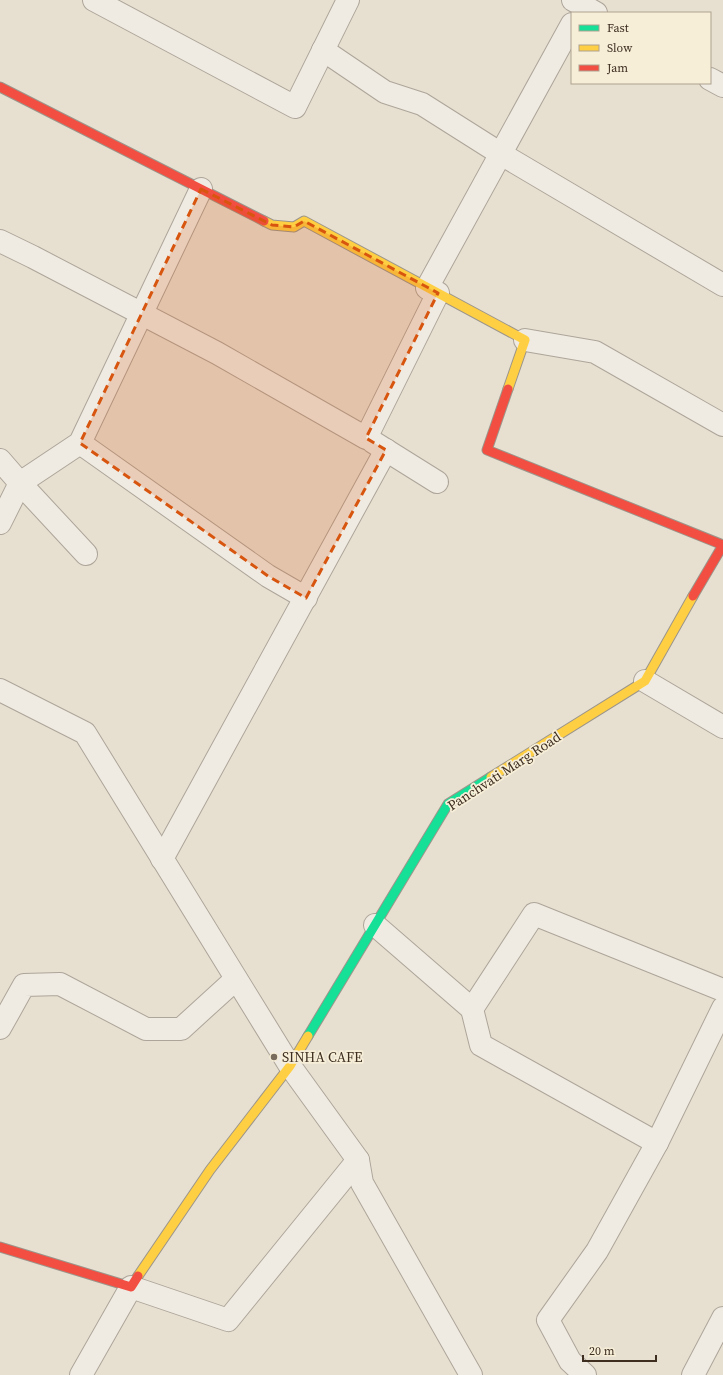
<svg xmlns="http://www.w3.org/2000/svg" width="723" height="1375" font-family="'Source Serif 4',serif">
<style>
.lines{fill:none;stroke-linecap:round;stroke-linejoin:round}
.street-casing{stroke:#ada599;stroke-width:24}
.fast-casing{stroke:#9c958a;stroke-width:11}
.slow-casing{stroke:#9c958a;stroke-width:11}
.jam-casing{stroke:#9c958a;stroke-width:11}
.street{stroke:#efebe3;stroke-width:22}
.fast{stroke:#16e098;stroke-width:9}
.slow{stroke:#ffcf43;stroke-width:9}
.jam{stroke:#f24e42;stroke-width:9}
.marked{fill:#d7550e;fill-opacity:0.2;stroke:#d7550e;stroke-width:3;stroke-dasharray:8 5;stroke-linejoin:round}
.poi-dot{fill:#786c5e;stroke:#f7eed8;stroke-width:1.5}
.labels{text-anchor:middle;stroke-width:3.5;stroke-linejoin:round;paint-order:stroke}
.street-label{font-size:14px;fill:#3d2e20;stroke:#f7eed8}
.poi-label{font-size:14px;fill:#3d2e20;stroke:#f7eed8;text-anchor:start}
</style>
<rect width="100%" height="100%" fill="#e7e0d1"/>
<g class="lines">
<defs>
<g id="street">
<polyline points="94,0 295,107 348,0"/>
<polyline points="573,0 596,13"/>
<polyline points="323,50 385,92 422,104 501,154 723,285"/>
<polyline points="710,79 723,86"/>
<polyline points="0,241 33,257 217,353 366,438 438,293"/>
<polyline points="427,288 572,24"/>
<polyline points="525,340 595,352 723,425"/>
<polyline points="373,442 437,482"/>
<polyline points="80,443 268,576 306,598"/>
<polyline points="0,460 20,483 0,523"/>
<polyline points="86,554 20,483 80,443 201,189"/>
<polyline points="645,681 723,727"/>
<polyline points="0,690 85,733 290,1066 358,1160 362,1183 471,1375"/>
<polyline points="162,859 386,450"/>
<polyline points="375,925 472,1009 534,914 723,990"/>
<polyline points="472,1009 481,1045 657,1143"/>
<polyline points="0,1028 24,985 60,984 146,1029 181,1029 236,979"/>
<polyline points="81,1375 131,1287 228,1320 358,1160"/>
<polyline points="585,1375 570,1361 548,1320 597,1251 657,1143 723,1008"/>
<polyline points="693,1375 723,1318"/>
</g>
<polyline id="fast" points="308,1036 448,804 491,777"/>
<g id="slow">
<polyline points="264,221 272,225 294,227 304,221 525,340 508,389"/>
<polyline points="491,777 645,681 693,596"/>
<polyline points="138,1276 210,1170 290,1066 308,1036"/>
</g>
<g id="jam">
<polyline points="0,87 264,221"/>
<polyline points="508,389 487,450 723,545"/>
<polyline points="693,596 723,545"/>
<polyline points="0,1247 131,1287 138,1276"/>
</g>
</defs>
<!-- street casing -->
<use href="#street" class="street-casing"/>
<!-- fast casing -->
<use href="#fast" class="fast-casing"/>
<!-- slow casing -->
<use href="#slow" class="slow-casing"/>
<!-- jam casing -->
<use href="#jam" class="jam-casing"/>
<!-- street -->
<use href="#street" class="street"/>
<!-- fast -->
<use href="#fast" class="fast"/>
<!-- slow -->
<use href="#slow" class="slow"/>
<!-- jam -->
<use href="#jam" class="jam"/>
</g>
<!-- marked area -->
<path class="marked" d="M 201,189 L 272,225 L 294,227 L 304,221 L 438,293 L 366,438 L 386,450 L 306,598 L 268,576 L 80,443 Z"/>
<!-- markers -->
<circle class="poi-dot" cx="274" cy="1057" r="4"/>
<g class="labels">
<!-- street labels -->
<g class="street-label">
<text transform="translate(504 771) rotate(-33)" y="5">Panchvati Marg Road</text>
</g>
<!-- poi labels -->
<g class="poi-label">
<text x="282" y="1062">SINHA CAFE</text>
</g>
</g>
<!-- legend -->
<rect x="571" y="12" width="140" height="72" fill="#f7eed8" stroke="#ada18e"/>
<rect x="579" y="25" width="20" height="6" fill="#16e098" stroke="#ada18e"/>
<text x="607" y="32" font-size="12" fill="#3d2e20">Fast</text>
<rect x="579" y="45" width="20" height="6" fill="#ffcf43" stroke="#ada18e"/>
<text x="607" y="52" font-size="12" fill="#3d2e20">Slow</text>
<rect x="579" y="65" width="20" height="6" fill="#f24e42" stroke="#ada18e"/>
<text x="607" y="72" font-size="12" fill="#3d2e20">Jam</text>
<!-- scale -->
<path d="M583 1355v6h73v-6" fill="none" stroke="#3d2e20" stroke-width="2"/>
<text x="589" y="1355" font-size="12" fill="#3d2e20" stroke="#f7eed8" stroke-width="3" paint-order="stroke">20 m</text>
</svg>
